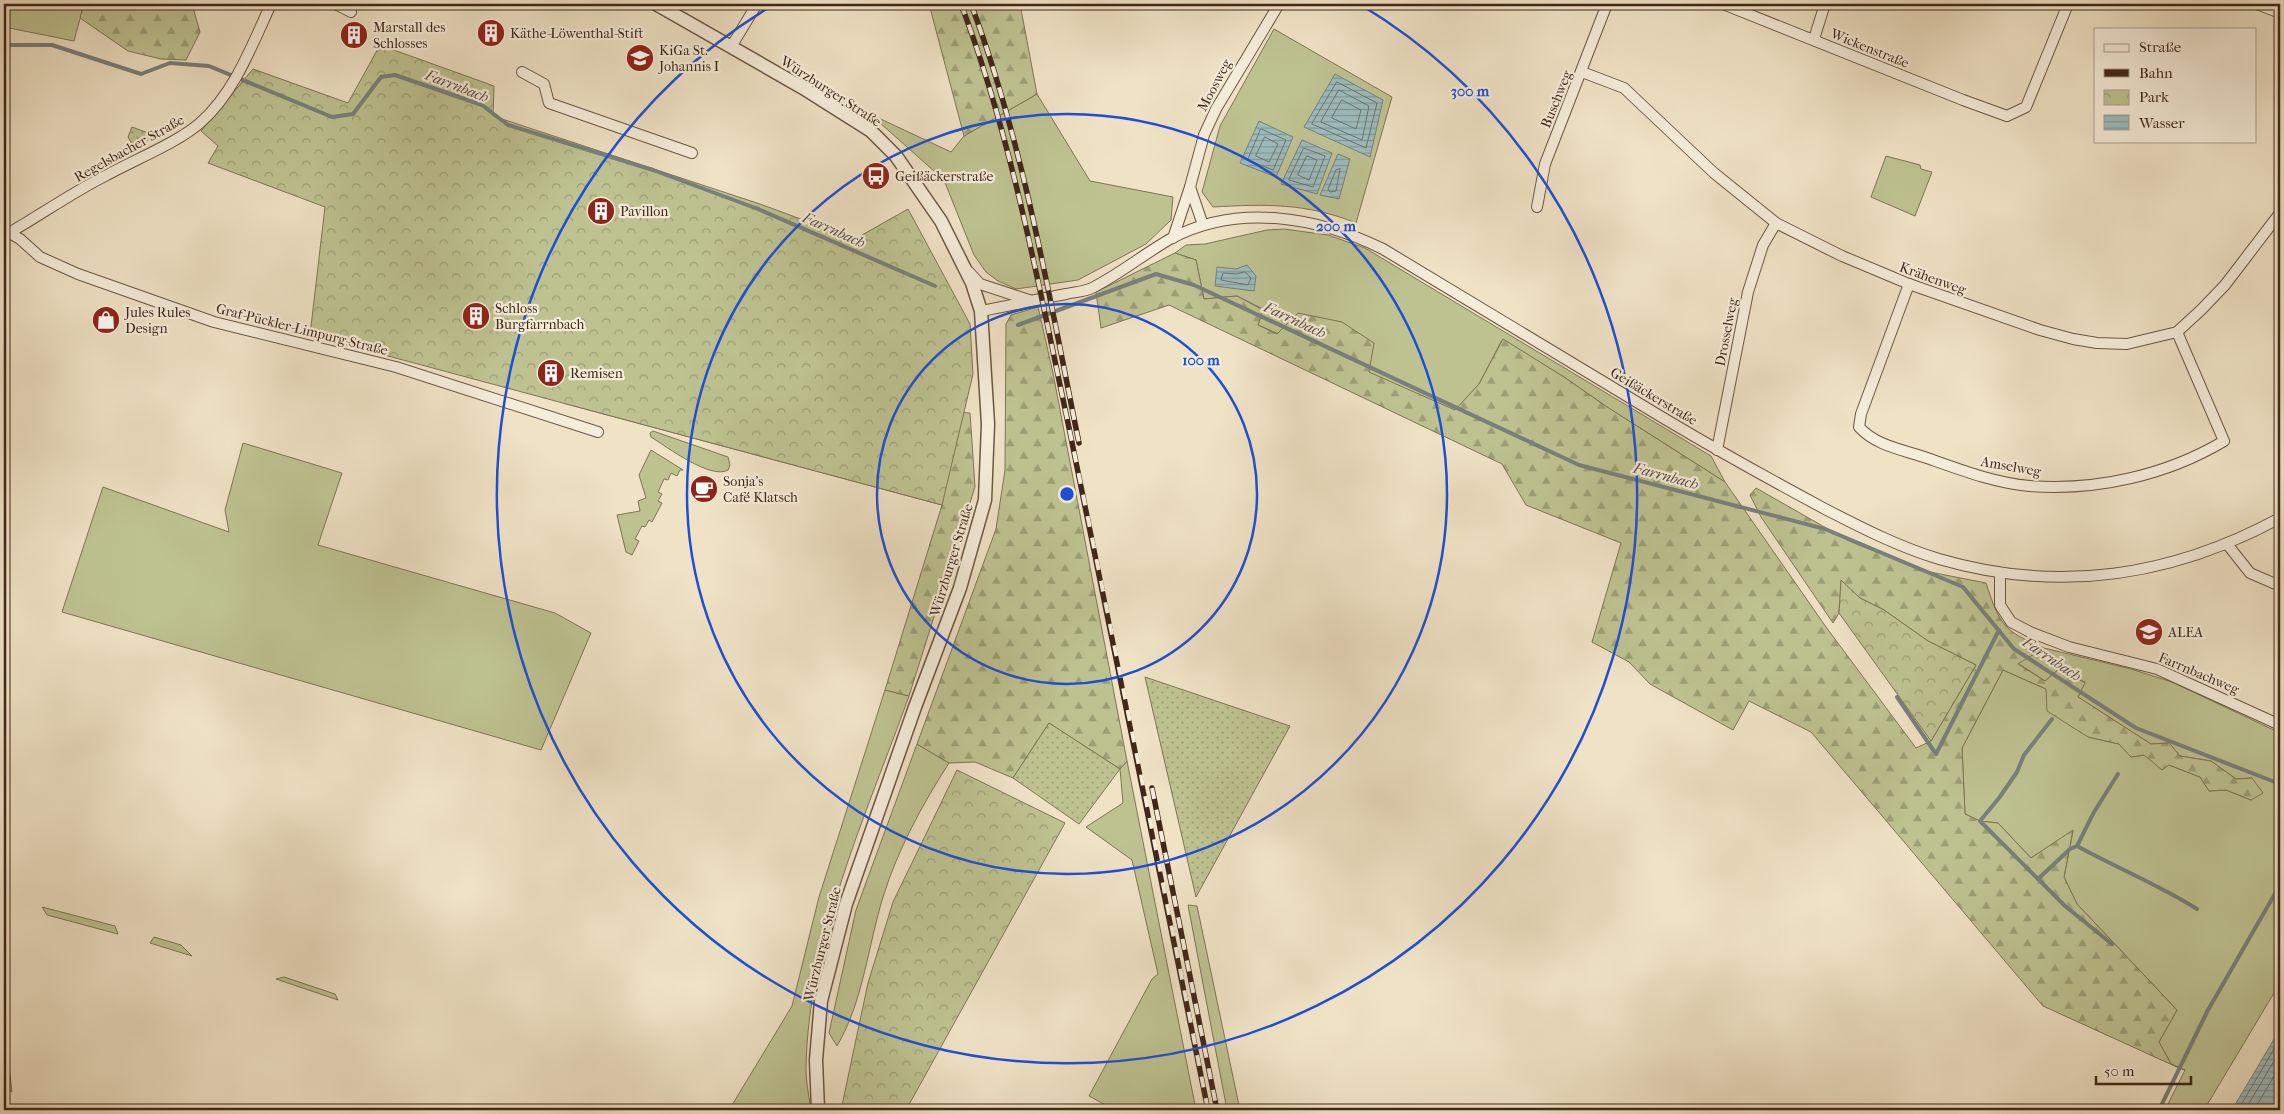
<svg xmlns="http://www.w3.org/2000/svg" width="2284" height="1114" font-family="'IM FELL French Canon',serif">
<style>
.grass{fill:#bec291;stroke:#7f7455}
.forest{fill:url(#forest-firs);stroke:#7f7455}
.park{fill:url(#park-crowns);stroke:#7f7455}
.garden{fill:url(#garden-dots);stroke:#7f7455}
.water{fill:url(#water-rules);stroke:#78807c}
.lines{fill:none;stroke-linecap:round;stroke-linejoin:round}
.shore{stroke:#6e726c;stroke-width:1}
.stream{stroke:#78807c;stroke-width:4}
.minor-casing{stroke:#6c5644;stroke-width:12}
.tertiary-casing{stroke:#6c5644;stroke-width:15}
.minor{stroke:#f5ecd9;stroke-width:10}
.tertiary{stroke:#f5ecd9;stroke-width:12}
.rail-casing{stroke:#402719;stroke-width:5.5}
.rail{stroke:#f5ecd9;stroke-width:4;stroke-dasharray:11;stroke-linecap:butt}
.ring{fill:none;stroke:#1d4ed8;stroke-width:2.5}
.labels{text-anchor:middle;stroke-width:4.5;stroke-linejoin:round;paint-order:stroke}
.poi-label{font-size:14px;fill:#402719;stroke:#f5ecd9;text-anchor:start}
.street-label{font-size:14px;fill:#402719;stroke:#f5ecd9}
.water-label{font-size:15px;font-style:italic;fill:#574c42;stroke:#f5ecd9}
.centre{fill:#1d4ed8;stroke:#f5ecd9;stroke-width:2.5}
.ring-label{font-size:15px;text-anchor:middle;font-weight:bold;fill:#1d4ed8;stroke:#f5ecd9;stroke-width:4.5;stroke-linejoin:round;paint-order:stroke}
</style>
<defs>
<pattern id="forest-firs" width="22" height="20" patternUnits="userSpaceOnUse" patternTransform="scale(1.25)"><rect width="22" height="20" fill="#bec291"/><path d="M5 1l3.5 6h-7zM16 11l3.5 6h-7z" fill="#9c9e76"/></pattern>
<pattern id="park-crowns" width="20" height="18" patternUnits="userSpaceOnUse" patternTransform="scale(1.25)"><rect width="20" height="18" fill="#bec291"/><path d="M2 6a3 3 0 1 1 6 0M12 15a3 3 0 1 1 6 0" fill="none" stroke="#9c9e76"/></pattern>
<pattern id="garden-dots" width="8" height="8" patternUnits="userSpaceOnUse" patternTransform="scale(1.25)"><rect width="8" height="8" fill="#bec291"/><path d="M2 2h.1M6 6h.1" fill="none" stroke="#9c9e76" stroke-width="1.8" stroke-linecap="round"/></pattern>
<pattern id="water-rules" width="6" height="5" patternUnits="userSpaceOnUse" patternTransform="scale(1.25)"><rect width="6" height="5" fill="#9dbcbe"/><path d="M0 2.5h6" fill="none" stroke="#81999a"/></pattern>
</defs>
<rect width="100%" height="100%" fill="#efe2c5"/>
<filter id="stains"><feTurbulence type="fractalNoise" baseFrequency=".004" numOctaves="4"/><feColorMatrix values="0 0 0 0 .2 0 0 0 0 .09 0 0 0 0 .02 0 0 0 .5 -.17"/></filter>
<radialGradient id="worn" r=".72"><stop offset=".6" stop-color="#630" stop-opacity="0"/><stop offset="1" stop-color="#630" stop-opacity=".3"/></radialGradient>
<!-- grass -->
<g class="grass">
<polygon points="4,4 84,4 74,41 4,27"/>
<path d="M 1274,29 L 1392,97 L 1356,223 C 1307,203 1265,204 1213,207 L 1202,192 L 1220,126 Z"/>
<polygon points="1037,94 1090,181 1173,197 1171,220 1146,244 1078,280 1016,289 998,281 986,272 974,255 944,180 870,114 951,152 964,136"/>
<polygon points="1886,156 1920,165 1921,169 1932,172 1915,216 1871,197"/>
<polygon points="1284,229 1328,235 1365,248 1711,456 1725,482 1607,407 1564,377 1502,340 1479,384 1456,411 1258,325 1263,309 1237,296 1204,299 1196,260 1175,253 1186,245 1205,244 1267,230"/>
<path d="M 653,431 L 728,457 L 730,465 L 728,470 C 711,480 667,447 651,437 L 650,433 Z"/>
<polygon points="243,443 342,473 318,545 555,613 591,633 541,750 62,612 103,487 229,532 225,510"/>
<polygon points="651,450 683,470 680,470 677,476 671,473 668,480 664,479 658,492 662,494 658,501 662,503 652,522 649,520 645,527 642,526 635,539 639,541 632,555 626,552 617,515 640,511 638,501 646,498 639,475"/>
<polygon points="2044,648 2131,669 2172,682 2280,733 2280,983 2204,1110 2165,1110 2185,1070 2171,1064 2159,1042 2177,1010 2077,904 2064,877 2073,831 2031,858 1998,823 1980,821 1965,814 1962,748 2003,670 2046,689 2088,737 2119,744 2131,757 2145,755 2162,769 2169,765 2200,777 2209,791 2226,790 2251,800 2252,778 2236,779 2211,761 2180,756 2169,743 2151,744 2078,697 2085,682 2059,669 2045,681 2018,663"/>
<path d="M 885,690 L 909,696 C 866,816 808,939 806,1069 C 806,1082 809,1097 811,1110 L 729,1110 L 792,1006 L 819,897 Z"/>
<path d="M 917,744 L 949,763 C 922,805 898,849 883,897 C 868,946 863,1002 837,1046 L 829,1033 L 856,910 Z"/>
<polygon points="1127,761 1196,1110 1115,1110 1089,1096 1152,979 1158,974 1132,860 1086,827 1123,803 1120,769"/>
<polygon points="1188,905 1197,906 1240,1110 1227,1110"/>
<polygon points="42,907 115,926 118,934 47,915"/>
<polygon points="154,937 181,945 192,956 150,943"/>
<polygon points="284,977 335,994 338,1000 276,979"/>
<polygon points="4,1024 12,1092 4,1087"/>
</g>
<!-- forest -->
<g class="forest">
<polygon points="84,4 138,4 164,9 167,4 192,4 200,32 186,60 161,59 128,51 80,18"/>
<polygon points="929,4 1020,4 1037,94 964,136"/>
<path d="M 1175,253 L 1196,260 L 1204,299 L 1237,296 L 1263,310 L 1258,325 L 1277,334 L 1298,313 L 1342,322 L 1374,343 L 1369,372 L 1455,410 L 1479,384 L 1503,339 L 1564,377 L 1607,407 L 1725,482 L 1826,627 L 1916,748 L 1931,741 L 1976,665 L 1928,641 L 1884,610 L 1860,598 L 1841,581 L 1839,613 L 1833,623 L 1761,517 L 1750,495 L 1756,488 L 1849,541 L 1925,571 L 1986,583 C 2000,625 2003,631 2044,648 L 2018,664 L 2045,681 L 2059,669 L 2085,683 L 2078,697 L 2151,744 L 2169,743 L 2180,756 L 2211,761 L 2236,779 L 2252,778 L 2263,793 L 2251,800 L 2226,790 L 2209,791 L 2200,777 L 2169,765 L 2162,770 L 2144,755 L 2131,757 L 2119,744 L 2088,737 L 2047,711 L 2046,689 L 2003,670 L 1962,748 L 1965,814 L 1980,821 L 1998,823 L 2031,858 L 2073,830 L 2064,877 L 2077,904 L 2177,1010 L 2159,1042 L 2171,1064 L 2185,1070 L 2179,1068 L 2043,1006 L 1811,732 L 1749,701 L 1733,730 L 1650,684 L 1629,662 L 1592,642 L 1621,543 L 1526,505 L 1502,464 L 1169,305 L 1101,328 L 1096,292 Z"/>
<polygon points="1038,307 1053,373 1127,761 1120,769 1049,723 1013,778 975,762 949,763 917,744 996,529 1005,470 1006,324 1011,315"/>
<polygon points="569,385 970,413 975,487 909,696 885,690 942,505 563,403"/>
</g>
<!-- park -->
<g class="park">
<polygon points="380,45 494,86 493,116 760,204 855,239 908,209 970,324 973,374 942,505 310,335 325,207 208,163 218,146 201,131 253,69 348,103"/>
<polygon points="1841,580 1860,598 1884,610 1928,641 1976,665 1931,741 1839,613"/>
<polygon points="957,770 1065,823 906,1110 841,1110 868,983 893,902"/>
</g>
<!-- garden -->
<g class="garden">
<polygon points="132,127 151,134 148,140 126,150 125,148 132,144 128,137"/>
<polygon points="1145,677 1290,726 1196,897"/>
<polygon points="1049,723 1120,769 1079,824 1013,778"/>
</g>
<!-- water -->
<g class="water">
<polygon points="1335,74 1383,100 1370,157 1304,127"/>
<polygon points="1259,121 1293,137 1276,177 1240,163"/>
<polygon points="1302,140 1332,153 1317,194 1281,184"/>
<polygon points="1338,154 1350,159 1339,199 1320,195"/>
<polygon points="1247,265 1256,276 1254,291 1215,286 1217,267 1236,269"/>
<polygon points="2280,1029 2280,1110 2232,1110"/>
</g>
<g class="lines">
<!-- shore -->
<g class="shore">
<polygon points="1337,82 1377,103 1366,148 1312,124"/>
<polygon points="1339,90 1369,106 1362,140 1321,122"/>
<polygon points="1342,100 1361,110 1356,129 1332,118"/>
<polygon points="1261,129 1286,140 1273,170 1248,160"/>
<polygon points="1265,137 1278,144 1269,162 1256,156"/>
<polygon points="1304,148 1325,156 1313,187 1289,180"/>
<polygon points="1307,156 1317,160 1309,180 1298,175"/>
<polygon points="1340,169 1336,191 1330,192 1328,189 1336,170"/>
<polygon points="1245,272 1251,278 1248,285 1221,280 1223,273 1236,274"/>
<polyline points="2238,1110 2280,1039"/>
<polyline points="2245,1110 2280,1051"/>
<polyline points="2254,1110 2280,1066"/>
</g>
<!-- stream -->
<g class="stream">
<polyline points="4,45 52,45 141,74 170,63 209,66 332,117 353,114 381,77 395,75 482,105 508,125 653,170 758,209 935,286"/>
<polyline points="1018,325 1156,274 1194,285 1579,465 1825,529 1963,587 2014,649 2136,728 2280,784"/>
<polyline points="1897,697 1936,754 1999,630"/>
<polyline points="2052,719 2024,755 2017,772 1999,798 1980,821 2065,906 2112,944"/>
<path d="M 2077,846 C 2117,868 2159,885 2197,909"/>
<polyline points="2038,879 2070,849 2077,846 2094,812 2118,774"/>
<polyline points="2159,1110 2208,1010 2280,885"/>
</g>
<defs>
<g id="minor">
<polyline points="335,4 351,12"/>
<polyline points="1723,4 1963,100 2007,116 2026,107 2068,4"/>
<polyline points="2257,4 2280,13"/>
<polyline points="1814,39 1825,4"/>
<polyline points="731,47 757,4"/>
<polyline points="522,72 544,84 549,103 692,153"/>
<polyline points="1582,72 1624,88 1714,173 1776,223 1842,256 1909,284 2040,330 2073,339 2097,343 2127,344 2177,332 2201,310 2225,285 2280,213"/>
<polyline points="1190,187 1203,225"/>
<polyline points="1537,207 1545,164 1607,4"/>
<polyline points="4,230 20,239 40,257 78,274 214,322 396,367 598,432"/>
<polyline points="1173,238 1190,187 1204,135 1216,109 1279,4"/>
<path d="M 4,239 L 9,233 C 42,214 73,192 107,175 C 134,160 177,143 200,123 C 235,92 252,45 271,4"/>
<polyline points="969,272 980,284 1029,300"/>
<path d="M 1909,284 L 1861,414 L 1859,427 C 1876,446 1904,450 1927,458 C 1961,470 1995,483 2030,486 C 2097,491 2167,475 2224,441 L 2177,332"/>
<path d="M 981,311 C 1009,306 1038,299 1066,294 C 1074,292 1084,292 1092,288 C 1120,274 1145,253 1172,238 C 1239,203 1318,217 1383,249 C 1477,306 1571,362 1665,419 C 1717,450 1771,480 1825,509 C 1862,528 1899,547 1939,559 C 2059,594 2171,577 2280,518"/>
<polyline points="1717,450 1748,292 1763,245 1776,223"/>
<polyline points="2227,544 2250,573 2280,586"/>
<polyline points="2000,573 2000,605 2011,622 2030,632 2069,647 2157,669 2280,725"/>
</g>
<polyline id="tertiary" points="656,4 803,88 871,131 896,156 941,221 972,283 981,311 988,424 985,500 960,588 915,707 846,904 821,1001 816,1060 818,1110"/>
</defs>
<!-- minor casing -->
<use href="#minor" class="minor-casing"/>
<!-- tertiary casing -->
<use href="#tertiary" class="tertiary-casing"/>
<!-- minor -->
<use href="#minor" class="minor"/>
<!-- tertiary -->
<use href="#tertiary" class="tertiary"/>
<defs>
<g id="rail">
<path d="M 961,4 C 1012,139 1038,282 1068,423 C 1116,652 1163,881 1208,1110"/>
<path d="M 971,4 C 1024,145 1049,296 1079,443"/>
<polyline points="1152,788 1217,1110"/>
</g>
</defs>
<!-- rail casing -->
<use href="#rail" class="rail-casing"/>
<!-- rail -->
<use href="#rail" class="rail"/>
</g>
<!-- distance rings -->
<g class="ring">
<circle cx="1067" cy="494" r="190"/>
<circle cx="1067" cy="494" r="380"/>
<path d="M1361 5A570 570 0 1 1 773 5"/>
</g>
<!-- icons -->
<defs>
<symbol id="building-disc" viewBox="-11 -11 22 22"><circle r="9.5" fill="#8f2418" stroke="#f5ecd9"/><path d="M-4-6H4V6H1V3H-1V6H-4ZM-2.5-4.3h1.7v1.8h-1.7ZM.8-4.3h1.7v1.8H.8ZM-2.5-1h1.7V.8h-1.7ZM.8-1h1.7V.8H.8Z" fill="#fff"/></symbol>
<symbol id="school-disc" viewBox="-11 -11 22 22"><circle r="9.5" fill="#8f2418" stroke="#f5ecd9"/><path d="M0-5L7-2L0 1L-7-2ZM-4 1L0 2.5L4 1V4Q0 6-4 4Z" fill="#fff"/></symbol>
<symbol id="bus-disc" viewBox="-11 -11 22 22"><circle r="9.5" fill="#8f2418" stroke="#f5ecd9"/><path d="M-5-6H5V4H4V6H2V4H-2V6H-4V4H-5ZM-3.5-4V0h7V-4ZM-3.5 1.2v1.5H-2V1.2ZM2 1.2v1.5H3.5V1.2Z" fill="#fff"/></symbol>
<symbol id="shop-disc" viewBox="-11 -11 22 22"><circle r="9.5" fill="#8f2418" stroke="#f5ecd9"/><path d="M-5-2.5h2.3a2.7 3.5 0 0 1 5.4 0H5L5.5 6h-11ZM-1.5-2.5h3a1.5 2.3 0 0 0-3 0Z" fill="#fff"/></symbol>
<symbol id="cafe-disc" viewBox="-11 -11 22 22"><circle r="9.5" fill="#8f2418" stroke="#f5ecd9"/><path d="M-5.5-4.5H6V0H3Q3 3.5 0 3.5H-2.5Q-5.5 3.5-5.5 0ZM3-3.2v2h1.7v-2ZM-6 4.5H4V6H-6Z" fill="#fff"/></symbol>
</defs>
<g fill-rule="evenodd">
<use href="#building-disc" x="475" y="17" width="32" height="32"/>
<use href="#building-disc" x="338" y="19" width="32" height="32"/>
<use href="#school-disc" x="624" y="42" width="32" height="32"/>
<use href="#bus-disc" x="860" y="160" width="32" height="32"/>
<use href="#building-disc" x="585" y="195" width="32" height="32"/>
<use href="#building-disc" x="460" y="300" width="32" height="32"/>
<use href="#shop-disc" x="90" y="304" width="32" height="32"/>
<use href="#building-disc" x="535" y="357" width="32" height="32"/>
<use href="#cafe-disc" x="688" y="473" width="32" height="32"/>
<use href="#school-disc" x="2133" y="616" width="32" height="32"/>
</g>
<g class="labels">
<!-- poi labels -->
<g class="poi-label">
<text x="373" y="32">Marstall des<tspan x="373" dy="16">Schlosses</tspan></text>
<text x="510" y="38">Käthe-Löwenthal-Stift</text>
<text x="659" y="55">KiGa St.<tspan x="659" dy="16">Johannis I</tspan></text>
<text x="895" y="181">Geißäckerstraße</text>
<text x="620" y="216">Pavillon</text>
<text x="495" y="313">Schloss<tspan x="495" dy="16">Burgfarrnbach</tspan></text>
<text x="125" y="317">Jules Rules<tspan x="125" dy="16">Design</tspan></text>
<text x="570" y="378">Remisen</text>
<text x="723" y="486">Sonja's<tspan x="723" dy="16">Café Klatsch</tspan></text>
<text x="2168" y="637">ALEA</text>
</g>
<!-- street labels -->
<g class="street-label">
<text transform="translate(1870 48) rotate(22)" y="5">Wickenstraße</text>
<text transform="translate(1214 85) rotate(-62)" y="5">Moosweg</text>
<text transform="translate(831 91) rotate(33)" y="5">Würzburger Straße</text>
<text transform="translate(1556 99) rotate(-68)" y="5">Buschweg</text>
<text transform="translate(129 148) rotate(-29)" y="5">Regelsbacher Straße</text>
<text transform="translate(1933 278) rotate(20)" y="5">Krähenweg</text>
<text transform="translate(302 329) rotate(14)" y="5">Graf-Pückler-Limpurg-Straße</text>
<text transform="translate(1726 332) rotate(-79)" y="5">Drosselweg</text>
<text transform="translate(1654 396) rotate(31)" y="5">Geißäckerstraße</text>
<text transform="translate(2011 466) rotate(10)" y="5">Amselweg</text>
<text transform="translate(951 560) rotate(-73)" y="5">Würzburger Straße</text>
<text transform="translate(2199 673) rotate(23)" y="5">Farrnbachweg</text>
<text transform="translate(822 944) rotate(-76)" y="5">Würzburger Straße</text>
</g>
<!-- water labels -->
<g class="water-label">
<text transform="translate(457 86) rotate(21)" y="5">Farrnbach</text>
<text transform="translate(834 230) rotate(24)" y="5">Farrnbach</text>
<text transform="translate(1295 320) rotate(25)" y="5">Farrnbach</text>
<text transform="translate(1666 476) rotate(15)" y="5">Farrnbach</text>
<text transform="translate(2052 659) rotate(34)" y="5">Farrnbach</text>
</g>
</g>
<circle cx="1067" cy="494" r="8" class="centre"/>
<g class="ring-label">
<text x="1470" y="96">300 m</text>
<text x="1336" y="231">200 m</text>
<text x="1201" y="365">100 m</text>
</g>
<!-- margin -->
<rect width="2284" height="1114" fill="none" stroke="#efe2c5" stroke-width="20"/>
<rect x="5" y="5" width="2274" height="1104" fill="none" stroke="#402719" stroke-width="2.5"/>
<rect x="10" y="10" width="2264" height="1094" fill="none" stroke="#402719"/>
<!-- legend -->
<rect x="2094" y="28" width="162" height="115" fill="#f5ecd9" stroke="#ad9d8c"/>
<rect x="2104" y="44" width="25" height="8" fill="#f5ecd9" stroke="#ad9d8c"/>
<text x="2139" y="52" font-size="15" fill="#402719">Straße</text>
<rect x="2104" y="69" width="25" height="8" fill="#402719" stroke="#ad9d8c"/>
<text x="2139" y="78" font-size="15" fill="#402719">Bahn</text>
<rect x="2104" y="90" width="25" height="15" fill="url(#park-crowns)" stroke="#ad9d8c"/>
<text x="2139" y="102" font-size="15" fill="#402719">Park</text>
<rect x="2104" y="115" width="25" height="15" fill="url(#water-rules)" stroke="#ad9d8c"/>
<text x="2139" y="128" font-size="15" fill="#402719">Wasser</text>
<!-- scale -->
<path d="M2096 1076v8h95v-8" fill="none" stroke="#402719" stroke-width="2.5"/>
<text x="2104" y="1076" font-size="15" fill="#402719" stroke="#f5ecd9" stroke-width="4" paint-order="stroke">50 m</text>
<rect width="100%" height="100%" filter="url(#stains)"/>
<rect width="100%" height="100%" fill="url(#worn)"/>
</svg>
